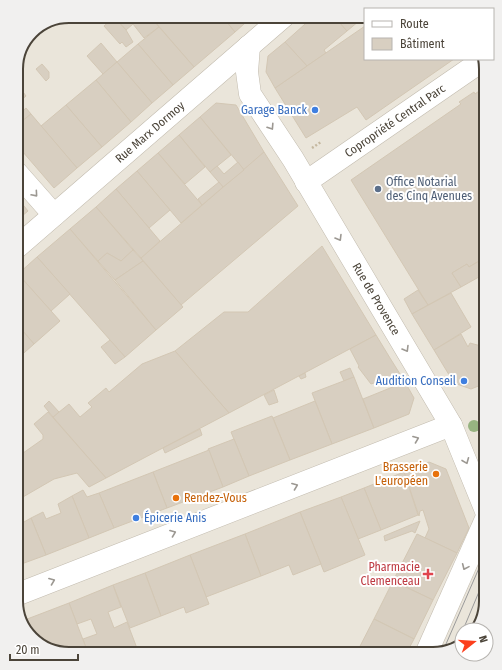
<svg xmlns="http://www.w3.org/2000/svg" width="502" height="670" font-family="'Fira Sans Condensed',sans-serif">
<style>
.residential{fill:#eae5da}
.building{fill:#d8cfc1;stroke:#d3c7b4}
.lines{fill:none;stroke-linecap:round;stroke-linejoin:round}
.minor-casing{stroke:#c2bbae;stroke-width:23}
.path{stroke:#c4b79f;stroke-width:2.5;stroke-dasharray:2 2;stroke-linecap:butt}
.minor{stroke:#fff;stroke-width:22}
.tram{stroke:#9a9a9a;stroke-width:1}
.tree{fill:#97b381}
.oneway{stroke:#9c9892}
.shop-dot{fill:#3f7fe0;stroke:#fff;stroke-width:1.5}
.service-dot{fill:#5c6f8a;stroke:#fff;stroke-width:1.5}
.food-dot{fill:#e8710a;stroke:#fff;stroke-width:1.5}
.health-dot{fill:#e0444e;stroke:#fff;stroke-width:1.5}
.labels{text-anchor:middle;stroke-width:4;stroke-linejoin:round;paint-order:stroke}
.shop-label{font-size:12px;fill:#366cbe;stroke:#fff;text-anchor:end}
.street-label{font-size:12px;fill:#4b4439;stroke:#fff}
.service-label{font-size:12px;fill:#4e5e75;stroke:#fff;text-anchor:start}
.food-label{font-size:12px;fill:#c56008;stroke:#fff;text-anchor:end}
.health-label{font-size:12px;fill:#be3a42;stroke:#fff;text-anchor:end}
.rim{fill:none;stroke:#4b4439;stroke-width:2}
</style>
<rect width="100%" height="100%" fill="#f6f3ec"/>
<!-- residential -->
<polygon class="residential" points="69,16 365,16 365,59 483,59 486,69 486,602 479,628 477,630 462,630 462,645 434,654 65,654 42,647 25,630 16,601 16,65 34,29"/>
<!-- building -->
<g class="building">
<polygon points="119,16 150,16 159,27 144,38 133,24 126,30 116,19"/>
<polygon points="150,16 222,16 235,32 194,67"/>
<polygon points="222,16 253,16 235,32"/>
<polygon points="314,16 334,16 347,31 324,50 326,53 307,66 285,42"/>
<polygon points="334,16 365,16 347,31"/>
<polygon points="114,17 126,30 133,42 126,47 122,42 120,44 104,26"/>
<polygon points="365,26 365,59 454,59 366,120 357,107 306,138 275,88"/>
<polygon points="159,27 194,67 173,85 138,44"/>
<polygon points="285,42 307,66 275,88 266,72 268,56"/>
<polygon points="101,43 117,62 103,74 87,56"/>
<polygon points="138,44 173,85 152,103 117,62"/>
<polygon points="117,62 152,103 131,122 96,80"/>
<polygon points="42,64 49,72 49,78 46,81 36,69"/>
<polygon points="96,80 131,122 102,147 66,105"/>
<polygon points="18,85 26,96 20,101 16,97"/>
<polygon points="486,86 486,257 469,267 467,264 452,273 461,287 428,305 351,180 461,104 459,102 474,92 475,94"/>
<polygon points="216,103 236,105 264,152 244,170 200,117"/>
<polygon points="66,105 102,147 77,168 41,126"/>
<polygon points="26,108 31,114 16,126 16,117"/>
<polygon points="31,114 77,168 54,188 16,144 16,126"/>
<polygon points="200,117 231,155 210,172 179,135"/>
<polygon points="179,135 205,167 185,184 158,153"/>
<polygon points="264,152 298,206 181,305 141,258"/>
<polygon points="158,153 202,205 181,223 137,171"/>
<polygon points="238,162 244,170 223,187 210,172 217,166 224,174"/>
<polygon points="137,171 170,210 149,228 116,189"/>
<polygon points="219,182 223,187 202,205 198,199"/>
<polygon points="116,189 160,241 141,258 96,207"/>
<polygon points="16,196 28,211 16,221"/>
<polygon points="96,207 133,250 121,261 107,253 98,261 70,229"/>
<polygon points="70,229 156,330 125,357 37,257"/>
<polygon points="322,246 376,335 229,413 175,351 224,312 248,312"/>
<polygon points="133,250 143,261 115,280 98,261 107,253 121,261"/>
<polygon points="37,257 70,294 51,311 18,274"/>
<polygon points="486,257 486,273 461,287 452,273 467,264 469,267"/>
<polygon points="143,261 183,307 156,330 115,280"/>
<polygon points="18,274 60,321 34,344 16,323 16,275"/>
<polygon points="418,290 428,305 412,314 404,299"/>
<polygon points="451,293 471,327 434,350 412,314"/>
<polygon points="16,323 34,344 16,360"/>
<polygon points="461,334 468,347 470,343 481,346 481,350 486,348 486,383 471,389 454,383 434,350"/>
<polygon points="376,335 390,358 405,382 395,386 391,377 371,384 358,367 359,366 350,349"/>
<polygon points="110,340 125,357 115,364 101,347"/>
<polygon points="175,351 229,413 106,478 53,417 69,404 80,417 92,407 88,403 106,388 109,392 142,364"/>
<polygon points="350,368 354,377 344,381 340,372"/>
<polygon points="305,373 306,377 301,379 299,376"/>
<polygon points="354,377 374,428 332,444 312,393"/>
<polygon points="405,382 414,398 409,414 374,428 363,399"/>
<polygon points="274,390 278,402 269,405 264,395"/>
<polygon points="49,401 59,412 53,417 44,406"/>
<polygon points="315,401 332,444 290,460 273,418"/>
<polygon points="48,412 106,478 89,487 77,473 54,479 16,501 16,458 43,439 43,435 34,424"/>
<polygon points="272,416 290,460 249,476 231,432"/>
<polygon points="200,429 202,435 165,453 163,448"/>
<polygon points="234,439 249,476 223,487 208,449"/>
<polygon points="209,450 223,487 167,508 153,472"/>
<polygon points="429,462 446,469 469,528 457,553 425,538 429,529 423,510 420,511 419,516 404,472"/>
<polygon points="153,472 167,508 114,528 99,493"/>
<polygon points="404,472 418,515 381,530 364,488"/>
<polygon points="364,488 381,530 358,539 341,497"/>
<polygon points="83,490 87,497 99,493 114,528 89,538 72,496"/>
<polygon points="72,496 89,538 46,555 31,518 43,512 46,519 61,513 58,504"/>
<polygon points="341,497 365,555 324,572 300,512"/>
<polygon points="300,512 321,564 293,575 289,565 261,576 245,534"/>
<polygon points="31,518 46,555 16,566 16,535 19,533 17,526"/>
<polygon points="420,521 415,533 412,531 385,541 384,536"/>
<polygon points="245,534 261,576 206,597 190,555"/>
<polygon points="417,534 457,553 433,600 393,581"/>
<polygon points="190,555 209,604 186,613 184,607 161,616 145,573"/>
<polygon points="145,573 161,616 130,628 113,585"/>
<polygon points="393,581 433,600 414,639 374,619"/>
<polygon points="113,585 121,607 108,612 114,628 127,622 138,651 130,654 88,654 83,639 97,634 91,619 77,624 69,603"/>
<polygon points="69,603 88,653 85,654 65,654 42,647 26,632 22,621"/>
<polygon points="374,619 414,639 406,654 356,654"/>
<polygon points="354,648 356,654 339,654"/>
<polygon points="234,649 236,654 220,654"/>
</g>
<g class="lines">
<defs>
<g id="minor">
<path id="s1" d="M 249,46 L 247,72 L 250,94 L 293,159 L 451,425 L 486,511"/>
<polyline points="16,172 54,215"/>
<path id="s2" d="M 306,182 L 483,60"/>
<path id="s3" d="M 16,248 L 284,16"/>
<polyline points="16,595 451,425"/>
<polyline points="426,654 486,519"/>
</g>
</defs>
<!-- minor casing -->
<use href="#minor" class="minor-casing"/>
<!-- path -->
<polyline class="path" points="312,148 321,142"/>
<!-- minor -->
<use href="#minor" class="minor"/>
<!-- tram -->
<g class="tram">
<polyline points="463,630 486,575"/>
<polyline points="455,648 462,633"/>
<polyline points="443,651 486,552"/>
</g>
</g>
<!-- trees -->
<circle class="tree" cx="474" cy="426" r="6"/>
<!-- one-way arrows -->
<defs><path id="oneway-chevron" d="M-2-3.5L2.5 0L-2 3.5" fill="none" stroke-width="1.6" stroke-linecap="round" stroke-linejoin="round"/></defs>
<g class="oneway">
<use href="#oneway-chevron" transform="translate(271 127) rotate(57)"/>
<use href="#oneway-chevron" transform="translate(35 194) rotate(49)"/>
<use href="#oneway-chevron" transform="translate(339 238) rotate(59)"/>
<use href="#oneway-chevron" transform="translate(406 349) rotate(59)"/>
<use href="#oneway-chevron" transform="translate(416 439) rotate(-21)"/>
<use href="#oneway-chevron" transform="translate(466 461) rotate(68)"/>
<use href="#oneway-chevron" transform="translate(295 486) rotate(-21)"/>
<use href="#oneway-chevron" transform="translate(173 533) rotate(-21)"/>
<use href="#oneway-chevron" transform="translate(465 567) rotate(114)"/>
<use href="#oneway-chevron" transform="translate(52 581) rotate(-21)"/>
</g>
<!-- markers -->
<g class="shop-dot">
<circle cx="315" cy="110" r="4"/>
<circle cx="464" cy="381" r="4"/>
<circle cx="136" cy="518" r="4"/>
</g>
<circle class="service-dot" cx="378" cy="189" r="4"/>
<g class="food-dot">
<circle cx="436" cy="474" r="4"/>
<circle cx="176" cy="498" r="4"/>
</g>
<path class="health-dot" d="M426 568h4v4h4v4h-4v4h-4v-4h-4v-4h4z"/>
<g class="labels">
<!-- shop labels -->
<g class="shop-label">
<text x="307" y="114">Garage Banck</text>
<text x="456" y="385">Audition Conseil</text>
<text x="144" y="522" text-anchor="start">Épicerie Anis</text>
</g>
<!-- street labels -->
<g class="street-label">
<text dy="4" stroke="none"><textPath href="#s2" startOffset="108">Copropriété Central Parc</textPath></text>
<text dy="4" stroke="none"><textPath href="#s3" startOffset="177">Rue Marx Dormoy</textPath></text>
<text dy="4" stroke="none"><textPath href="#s1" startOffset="289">Rue de Provence</textPath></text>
</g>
<!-- service labels -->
<g class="service-label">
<text x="386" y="186">Office Notarial<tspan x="386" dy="14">des Cinq Avenues</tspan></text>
</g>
<!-- food labels -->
<g class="food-label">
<text x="428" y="471">Brasserie<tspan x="428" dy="14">L'européen</tspan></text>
<text x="184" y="502" text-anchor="start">Rendez-Vous</text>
</g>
<!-- health labels -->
<g class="health-label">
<text x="420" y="571">Pharmacie<tspan x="420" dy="14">Clemenceau</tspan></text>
</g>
</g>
<!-- crop -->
<path d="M0 0H502V670H0ZM69 23H433A46 46 0 0 1 479 69V601A46 46 0 0 1 433 647H69A46 46 0 0 1 23 601V69A46 46 0 0 1 69 23Z" fill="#f1f0ef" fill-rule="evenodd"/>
<path class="rim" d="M69 23H433A46 46 0 0 1 479 69V601A46 46 0 0 1 433 647H69A46 46 0 0 1 23 601V69A46 46 0 0 1 69 23Z"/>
<!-- legend -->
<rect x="364" y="8" width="130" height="52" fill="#ffffff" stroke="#b7b4b0"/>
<rect x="372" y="21" width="20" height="6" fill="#ffffff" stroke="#b7b4b0"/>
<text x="400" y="28" font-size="12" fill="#4b4439">Route</text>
<rect x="372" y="38" width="20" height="12" fill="#d8cfc1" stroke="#b7b4b0"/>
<text x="400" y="48" font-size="12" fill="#4b4439">Bâtiment</text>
<!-- north arrow -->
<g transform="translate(474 642) rotate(73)"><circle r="19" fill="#ffffff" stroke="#b7b4b0"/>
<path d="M0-3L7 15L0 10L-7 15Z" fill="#fc3f1d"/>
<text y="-6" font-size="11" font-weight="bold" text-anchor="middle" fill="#4b4439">N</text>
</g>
<!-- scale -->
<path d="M10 654v6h68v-6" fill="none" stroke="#4b4439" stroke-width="2"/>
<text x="16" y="654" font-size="12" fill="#4b4439" stroke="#ffffff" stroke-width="3" paint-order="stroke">20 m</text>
</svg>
